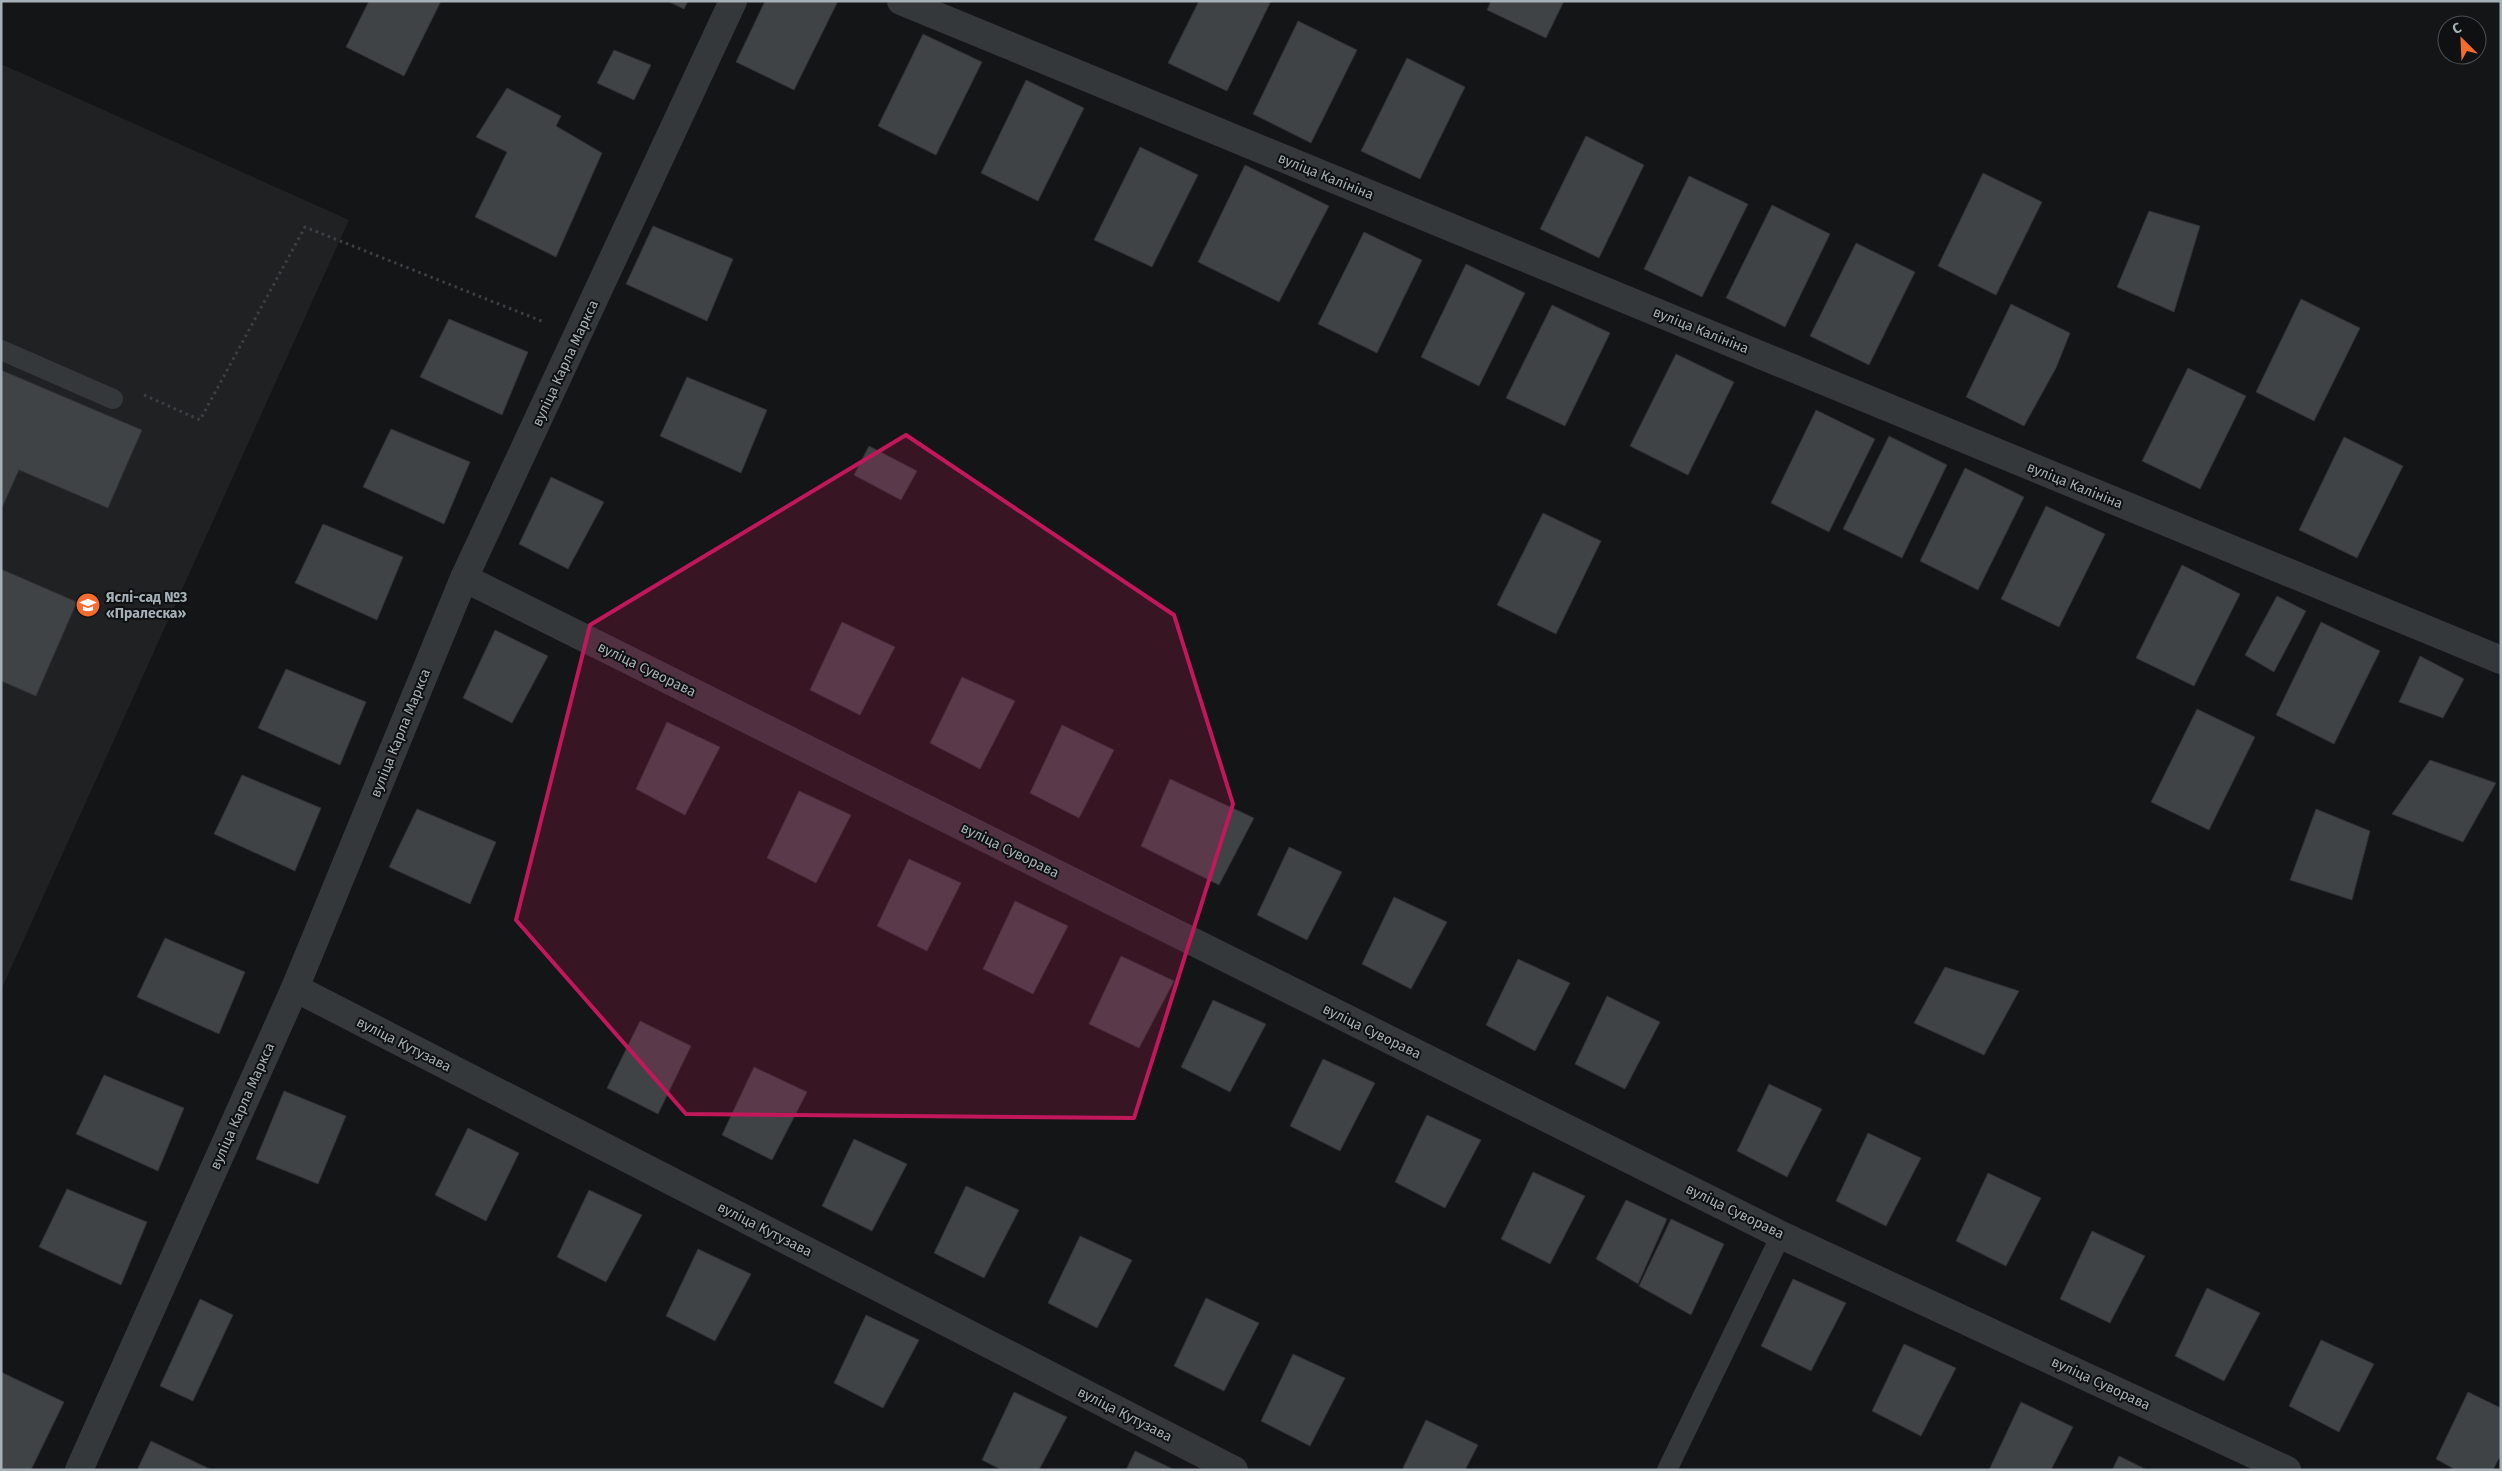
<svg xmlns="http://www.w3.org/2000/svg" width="2502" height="1471" font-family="'Fira Sans',sans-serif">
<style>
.built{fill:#202123}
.building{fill:#404346;stroke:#2e3032}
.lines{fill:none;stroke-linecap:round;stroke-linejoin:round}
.path{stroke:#3b4042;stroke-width:3;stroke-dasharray:2.5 4;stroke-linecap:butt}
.lane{stroke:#35383b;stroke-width:20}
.street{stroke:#35383b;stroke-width:28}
.marked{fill:#c2185b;fill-opacity:0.2;stroke:#c2185b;stroke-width:4;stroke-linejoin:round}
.labels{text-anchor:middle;stroke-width:4;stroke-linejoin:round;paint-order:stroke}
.street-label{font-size:14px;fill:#a6b1b7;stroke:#0f1011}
.poi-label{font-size:14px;font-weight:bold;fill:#a6b1b7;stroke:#0f1011;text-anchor:start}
</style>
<rect width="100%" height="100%" fill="#141516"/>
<!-- built -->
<polygon class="built" points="1,64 349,220 1,990"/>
<!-- building -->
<g class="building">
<polygon points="369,1 441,1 404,76 346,47"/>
<polygon points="667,1 688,1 684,9"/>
<polygon points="765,1 838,1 794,90 736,62"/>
<polygon points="1199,1 1271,1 1227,91 1168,63"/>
<polygon points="1491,1 1564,1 1546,38 1487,10"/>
<polygon points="1298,21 1357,50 1311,143 1253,114"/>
<polygon points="923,34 982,62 936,155 878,126"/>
<polygon points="614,50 651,65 634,100 597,83"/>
<polygon points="1407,58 1465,87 1420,179 1361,151"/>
<polygon points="1026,80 1084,108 1038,201 981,173"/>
<polygon points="507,88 561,116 556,126 602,153 556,257 475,217 507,152 476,137"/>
<polygon points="1586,136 1644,165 1599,258 1540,229"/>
<polygon points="1140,147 1198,175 1152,267 1094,240"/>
<polygon points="1245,165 1329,206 1279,302 1198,262"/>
<polygon points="1983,173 2042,202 1996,295 1938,266"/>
<polygon points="1689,176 1748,204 1702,297 1644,269"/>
<polygon points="1772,205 1830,234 1785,327 1726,298"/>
<polygon points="2149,211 2200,226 2174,312 2117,287"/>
<polygon points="653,226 733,259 707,321 626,284"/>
<polygon points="1364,232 1422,260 1377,353 1318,324"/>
<polygon points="1856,243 1915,272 1869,365 1810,336"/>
<polygon points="1466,264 1525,293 1479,386 1421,357"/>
<polygon points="2301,299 2360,328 2314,421 2256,392"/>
<polygon points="2011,304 2070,333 2056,368 2024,426 1966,397"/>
<polygon points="1552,305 1610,333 1565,426 1506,398"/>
<polygon points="449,319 528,352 502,415 420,377"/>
<polygon points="1676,354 1734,382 1688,475 1630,446"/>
<polygon points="2188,368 2246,396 2200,489 2142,461"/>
<polygon points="1,370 142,430 108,508 19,470 1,510"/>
<polygon points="687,377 767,410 741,473 660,436"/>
<polygon points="1816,410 1875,439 1829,532 1771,503"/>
<polygon points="391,429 470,462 444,524 363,487"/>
<polygon points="1889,436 1947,465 1902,558 1843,529"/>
<polygon points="2344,437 2403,466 2357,558 2299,530"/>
<polygon points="869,446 917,471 901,500 854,475"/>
<polygon points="1965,468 2024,497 1978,590 1920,561"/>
<polygon points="551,477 604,502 568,569 519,544"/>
<polygon points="2046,506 2105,534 2059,627 2001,599"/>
<polygon points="1543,513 1601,541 1556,634 1497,605"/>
<polygon points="323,524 403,557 377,620 295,583"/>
<polygon points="2182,565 2240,594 2194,686 2136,658"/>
<polygon points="1,569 77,602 36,696 1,681"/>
<polygon points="2277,596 2306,611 2274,672 2245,655"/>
<polygon points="842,622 895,647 860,715 810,690"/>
<polygon points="2321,622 2380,651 2334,744 2276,715"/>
<polygon points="495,630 548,656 512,723 463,698"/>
<polygon points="2420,656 2464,679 2443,718 2399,702"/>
<polygon points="286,669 366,702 340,765 258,728"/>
<polygon points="962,677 1015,701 980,769 930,743"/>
<polygon points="2197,709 2255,737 2209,830 2151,802"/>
<polygon points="667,722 720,747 685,815 636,789"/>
<polygon points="1062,725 1114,750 1079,818 1030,793"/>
<polygon points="2430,760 2496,783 2463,842 2392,814"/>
<polygon points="242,775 321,808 295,871 214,834"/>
<polygon points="1170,779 1254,818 1219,885 1141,846"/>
<polygon points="799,791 851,815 816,883 767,858"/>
<polygon points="417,809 496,842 470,904 389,867"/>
<polygon points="2316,809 2370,831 2352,900 2290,880"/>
<polygon points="1289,847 1342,872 1307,940 1257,915"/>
<polygon points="909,859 961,883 927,951 877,926"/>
<polygon points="1394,897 1447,922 1411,989 1362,964"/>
<polygon points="1015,901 1068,926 1033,994 983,969"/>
<polygon points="165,938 245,972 219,1034 137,997"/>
<polygon points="1121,956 1174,981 1139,1048 1089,1024"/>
<polygon points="1518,959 1570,983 1535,1051 1486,1025"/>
<polygon points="1945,967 2019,991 1984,1055 1914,1023"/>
<polygon points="1607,996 1660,1022 1625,1089 1575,1064"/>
<polygon points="1213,1000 1266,1024 1230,1092 1181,1067"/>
<polygon points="640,1021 691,1046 658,1114 607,1088"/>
<polygon points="1323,1059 1375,1083 1340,1151 1290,1126"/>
<polygon points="754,1067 807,1092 772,1160 722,1135"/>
<polygon points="104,1075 184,1108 158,1171 76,1134"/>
<polygon points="1769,1084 1822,1109 1787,1177 1737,1151"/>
<polygon points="284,1091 346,1116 318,1184 256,1159"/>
<polygon points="1427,1115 1481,1140 1445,1208 1395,1182"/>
<polygon points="468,1128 519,1153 486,1221 435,1195"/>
<polygon points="1868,1133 1921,1158 1886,1226 1836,1201"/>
<polygon points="854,1139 907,1164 872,1231 822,1206"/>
<polygon points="1533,1172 1585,1196 1550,1264 1501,1239"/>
<polygon points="1988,1173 2041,1198 2006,1266 1956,1241"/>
<polygon points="966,1186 1019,1210 984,1278 934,1253"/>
<polygon points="67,1189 147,1222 121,1285 39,1247"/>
<polygon points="589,1190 642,1215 606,1282 557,1257"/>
<polygon points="1626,1200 1667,1219 1638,1284 1596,1259"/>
<polygon points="1671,1219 1724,1244 1691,1315 1639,1286"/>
<polygon points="2092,1231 2145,1256 2110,1323 2060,1299"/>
<polygon points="1080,1236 1132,1260 1097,1328 1048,1303"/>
<polygon points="698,1249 751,1274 715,1341 666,1316"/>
<polygon points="1793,1279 1846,1303 1811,1371 1761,1346"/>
<polygon points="2207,1288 2260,1313 2224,1381 2175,1356"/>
<polygon points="1206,1298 1259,1323 1224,1391 1174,1366"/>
<polygon points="200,1299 233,1315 193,1401 160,1386"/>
<polygon points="866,1315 919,1340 883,1408 834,1383"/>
<polygon points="2321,1340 2374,1364 2339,1432 2289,1406"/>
<polygon points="1904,1344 1956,1368 1921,1436 1872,1411"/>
<polygon points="1293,1354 1345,1378 1310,1446 1261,1421"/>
<polygon points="1,1372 64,1402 31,1470 1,1470"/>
<polygon points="1014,1392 1067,1417 1039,1470 1002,1470 982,1460"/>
<polygon points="2468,1392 2501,1408 2501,1455 2493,1470 2456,1470 2436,1459"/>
<polygon points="2021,1402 2073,1427 2051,1470 1989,1470"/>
<polygon points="1426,1420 1478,1445 1465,1470 1402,1470"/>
<polygon points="151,1441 212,1470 137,1470"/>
<polygon points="1135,1451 1175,1470 1126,1470"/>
<polygon points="2119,1456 2147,1470 2112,1470"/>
</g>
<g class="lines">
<!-- path -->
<polyline class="path" points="144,395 200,420 305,227 544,322"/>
<!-- lane -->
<g class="lane">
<polyline points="1,350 113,399"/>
<polyline points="1667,1470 1781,1235"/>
</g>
<!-- street -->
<g class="street">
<polyline points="901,1 2501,660"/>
<polyline points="464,578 1781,1235 2287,1470"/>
<polyline points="295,988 1234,1470"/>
<polyline points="79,1470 295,988 464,578 733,1"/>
</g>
</g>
<!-- marked area -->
<path class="marked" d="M 906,435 L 1174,615 L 1233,804 L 1134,1118 L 686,1114 L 516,920 L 590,625 Z"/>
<!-- icons -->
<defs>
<symbol id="school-disc" viewBox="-11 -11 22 22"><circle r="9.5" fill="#f56b2e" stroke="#0f1011"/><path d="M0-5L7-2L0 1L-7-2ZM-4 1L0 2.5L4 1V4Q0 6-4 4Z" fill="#fff"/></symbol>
</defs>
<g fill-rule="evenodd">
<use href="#school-disc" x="74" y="591" width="28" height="28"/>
</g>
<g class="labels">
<!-- street labels -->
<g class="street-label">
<text transform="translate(1326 176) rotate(22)" y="5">вуліца Калініна</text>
<text transform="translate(1701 330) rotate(22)" y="5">вуліца Калініна</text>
<text transform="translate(565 363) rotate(-65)" y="5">вуліца Карла Маркса</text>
<text transform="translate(2075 485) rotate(22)" y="5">вуліца Калініна</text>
<text transform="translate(647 669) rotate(26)" y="5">вуліца Суворава</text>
<text transform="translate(400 733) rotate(-68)" y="5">вуліца Карла Маркса</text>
<text transform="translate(1010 850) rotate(26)" y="5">вуліца Суворава</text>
<text transform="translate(1372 1031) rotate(26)" y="5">вуліца Суворава</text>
<text transform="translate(404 1044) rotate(27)" y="5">вуліца Кутузава</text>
<text transform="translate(242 1106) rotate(-66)" y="5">вуліца Карла Маркса</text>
<text transform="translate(1735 1211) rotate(26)" y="5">вуліца Суворава</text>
<text transform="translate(765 1229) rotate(27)" y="5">вуліца Кутузава</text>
<text transform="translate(2101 1383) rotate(25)" y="5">вуліца Суворава</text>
<text transform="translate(1125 1414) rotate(27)" y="5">вуліца Кутузава</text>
</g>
<!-- poi labels -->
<g class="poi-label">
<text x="106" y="602">Яслі-сад №3<tspan x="106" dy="16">«Пралеска»</tspan></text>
</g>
</g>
<!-- border -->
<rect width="2502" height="1471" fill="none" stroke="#a6b1b7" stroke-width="5"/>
<!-- north arrow -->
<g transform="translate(2462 40) rotate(336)"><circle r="24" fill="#0f1011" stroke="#4b5053"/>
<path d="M0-4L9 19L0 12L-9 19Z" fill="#f56b2e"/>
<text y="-8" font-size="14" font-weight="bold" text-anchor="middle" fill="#a6b1b7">С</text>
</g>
</svg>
